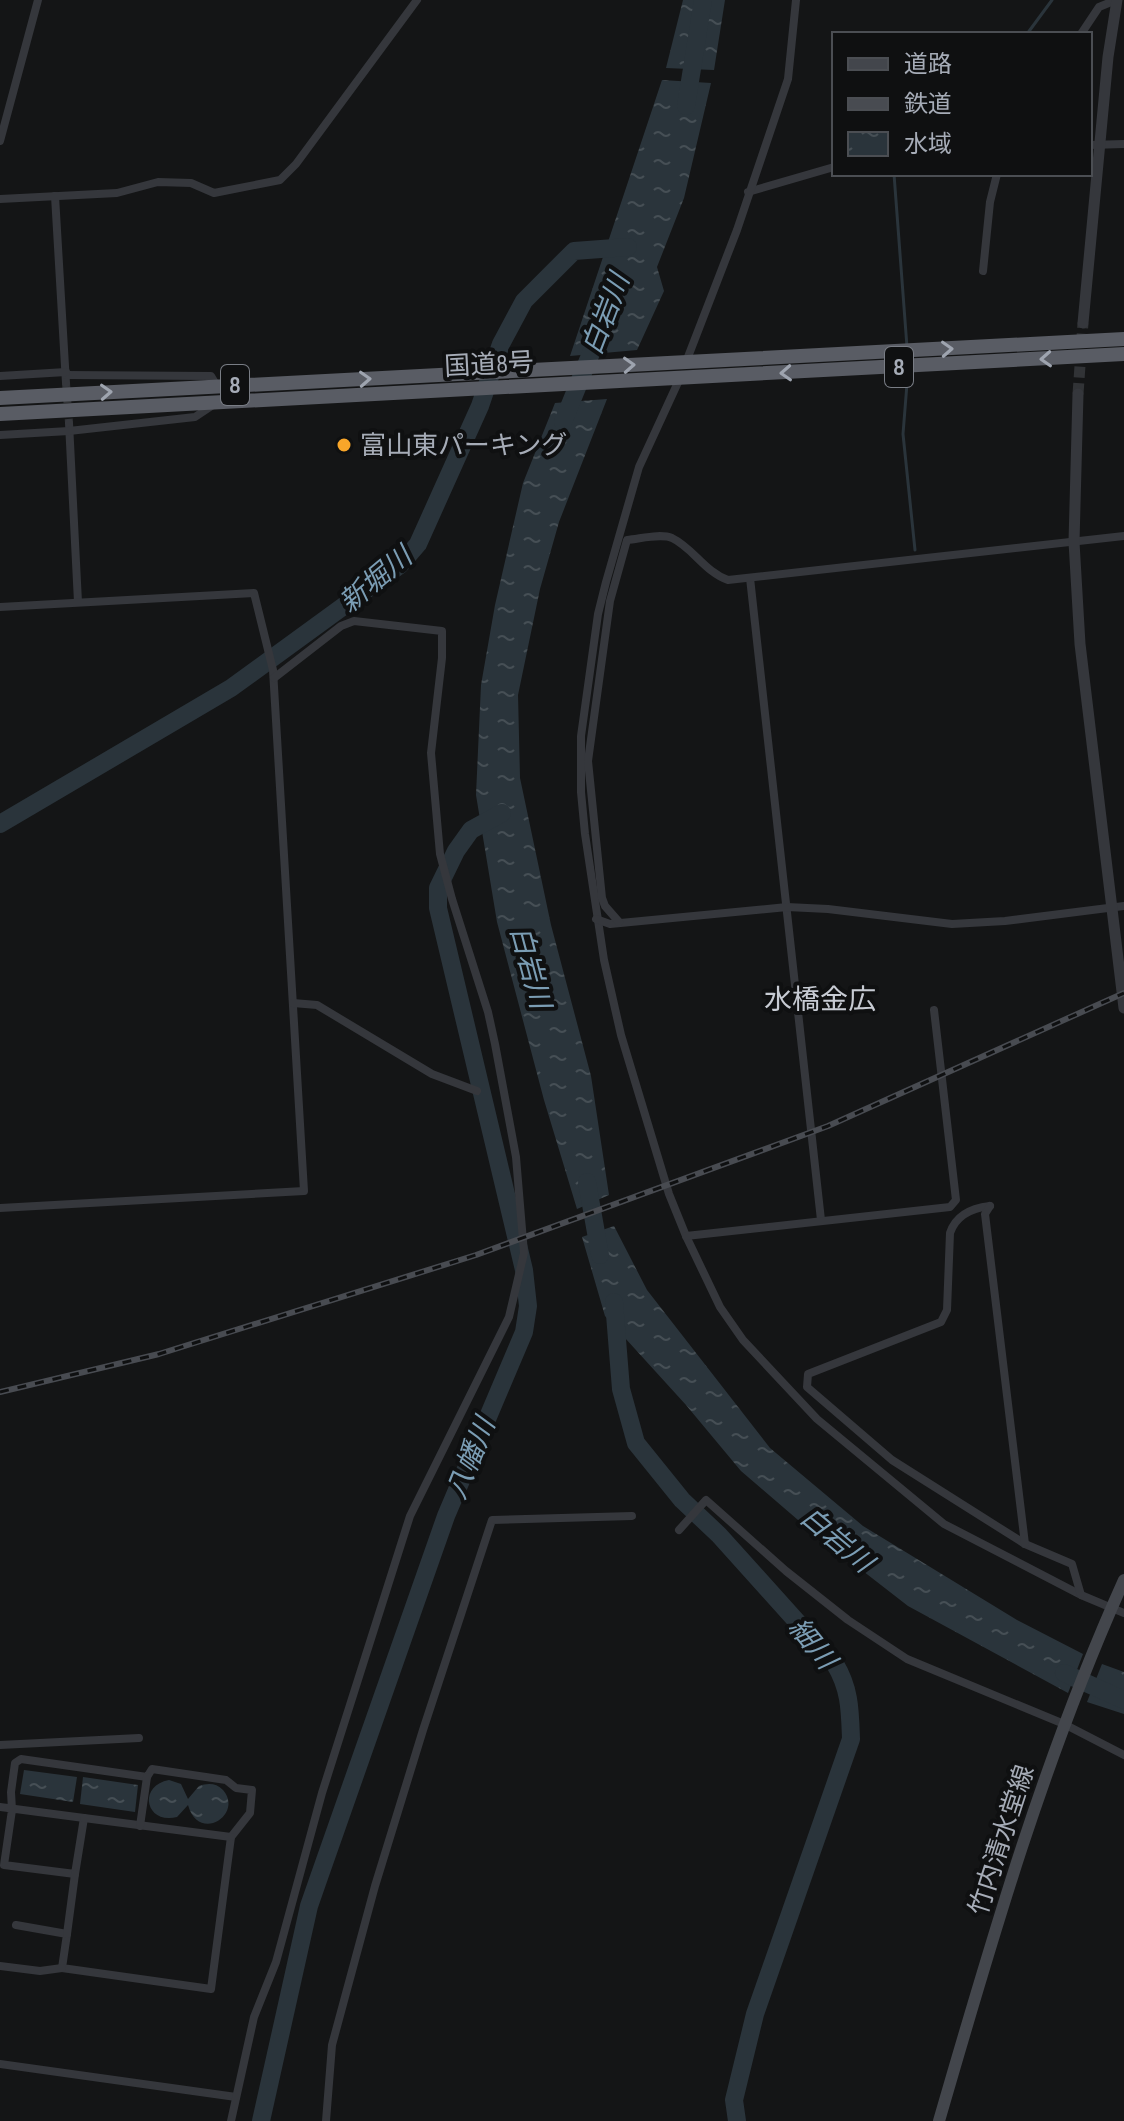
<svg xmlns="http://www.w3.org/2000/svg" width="1124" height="2121" font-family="'Sofia Sans Condensed','Noto Sans JP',sans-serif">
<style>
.water{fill:url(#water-ripples)}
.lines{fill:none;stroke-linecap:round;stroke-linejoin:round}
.stream{stroke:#2a343b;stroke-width:3}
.river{stroke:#2a343b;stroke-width:18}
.minor-tunnel{stroke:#313336;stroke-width:8;stroke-dasharray:8 4;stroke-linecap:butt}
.tertiary-tunnel{stroke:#313336;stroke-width:11;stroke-dasharray:11 5.5;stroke-linecap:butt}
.minor{stroke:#35373c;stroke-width:8}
.tertiary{stroke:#35373c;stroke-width:11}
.secondary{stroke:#43464c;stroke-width:12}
.trunk{stroke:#595c64;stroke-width:14}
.rail-casing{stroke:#484b51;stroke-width:6}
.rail{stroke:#0f1011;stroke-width:3;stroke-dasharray:9;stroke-linecap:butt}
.oneway{stroke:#9ea4af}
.poi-dot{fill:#f9a629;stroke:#0f1011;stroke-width:3}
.labels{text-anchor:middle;stroke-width:8;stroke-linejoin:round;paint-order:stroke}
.shield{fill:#0f1011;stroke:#797d85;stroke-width:2}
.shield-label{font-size:24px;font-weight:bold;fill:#a6acb7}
.street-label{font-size:26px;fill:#a6acb7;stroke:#0f1011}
.poi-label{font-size:26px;fill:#a6acb7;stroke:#0f1011;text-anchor:start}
.water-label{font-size:28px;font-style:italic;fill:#7b9db4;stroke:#0f1011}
.neighbourhood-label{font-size:28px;fill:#c7cbd3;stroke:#0f1011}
</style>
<defs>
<pattern id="water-ripples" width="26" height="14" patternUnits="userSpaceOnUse" patternTransform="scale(2)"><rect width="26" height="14" fill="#2a343b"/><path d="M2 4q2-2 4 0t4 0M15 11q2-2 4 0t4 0" fill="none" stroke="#464f55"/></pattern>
</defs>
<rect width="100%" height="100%" fill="#141516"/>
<!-- water -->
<g class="water">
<polygon points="683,0 725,0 714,70 666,68"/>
<polygon points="662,80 711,83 684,198 657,267 664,291 637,350 570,356"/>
<polygon points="607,399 559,522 540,589 518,695 520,778 551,925 591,1076 609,1195 577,1209 544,1100 497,922 476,795 481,685 495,605 523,483 555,403"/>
<polygon points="614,1226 647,1290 770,1448 863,1526 1017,1620 1083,1654 1068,1693 908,1606 805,1526 741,1471 686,1405 605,1316 582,1237"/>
<polygon points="1102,1664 1124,1672 1124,1714 1087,1702"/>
<polygon points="24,1770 77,1777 73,1802 20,1794"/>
<polygon points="83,1777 138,1785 135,1812 80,1804"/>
<path d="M 169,1780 L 181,1784 L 188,1799 L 199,1786 C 208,1783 216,1783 223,1790 C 244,1814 199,1844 188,1805 L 177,1817 C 146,1825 137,1786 169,1780 Z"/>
</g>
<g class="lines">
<!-- stream -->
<g class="stream">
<polyline points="1027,34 1052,0"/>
<polyline points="894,174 907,347"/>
<polyline points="908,371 903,434 915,550"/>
</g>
<!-- river -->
<g class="river">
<polyline points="686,106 703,0"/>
<polyline points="563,422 600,331"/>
<polyline points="0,824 231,688 400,565 418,544 480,406 501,344 524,301 574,251 628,247"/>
<polyline points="587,1182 600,1255"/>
<path d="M 614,1302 L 621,1389 L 636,1443 L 682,1500 L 719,1535 L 835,1664 C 850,1689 850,1710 851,1739 L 755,2014 L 734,2100 L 737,2121"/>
<polyline points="1064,1673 1124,1700"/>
<polyline points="261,2121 309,1906 317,1883 446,1516 524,1332 528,1306 524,1270 438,908 438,888 456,851 471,830 502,813"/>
</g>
<!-- minor-tunnel -->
<polyline class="minor-tunnel" points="66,383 69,423"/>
<!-- tertiary-tunnel -->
<polyline class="tertiary-tunnel" points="1078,394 1083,323"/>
<!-- minor -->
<g class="minor">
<polyline points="1081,34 1099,7 1116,0"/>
<polyline points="0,141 38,0"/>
<polyline points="1090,145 1124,144"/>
<polyline points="748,192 834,167"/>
<polyline points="55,196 66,383"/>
<polyline points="0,199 117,193 158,182 191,183 214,193 280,180 296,164 417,0"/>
<polyline points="983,271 990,202 997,174"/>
<polyline points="686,362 737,230 788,79 796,0"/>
<polyline points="66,375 211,376 217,386"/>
<polyline points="0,376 66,372"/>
<polyline points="680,378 639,467 606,582 598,614 581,736 581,792 585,834 604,960 621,1035 669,1194 686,1236 720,1307 743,1340 817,1419 944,1524 1081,1595"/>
<polyline points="69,423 78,602"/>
<polyline points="0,435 69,431 195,417 213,405"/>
<polyline points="750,578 821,1220"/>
<polyline points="0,607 254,593 273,670 304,1191 0,1208"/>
<polyline points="596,919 610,924 787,907 828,909 952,924 1005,921 1124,906"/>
<path d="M 619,922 L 605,906 L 602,898 L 588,761 L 610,601 L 627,540 C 640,539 660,533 672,538 C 693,548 705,572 728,580 L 1124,536"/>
<polyline points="293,1003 317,1005 432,1074 477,1091"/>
<path d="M 990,1206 C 972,1208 956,1215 950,1233 L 947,1310 L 941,1322 L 808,1374 L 807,1387 L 892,1460 L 1025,1544 L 1072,1564 L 1081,1595 L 1124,1613"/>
<polyline points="990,1206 985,1214 1025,1544"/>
<polyline points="686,1236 950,1207 956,1200 934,1010"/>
<polyline points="679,1530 706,1500 786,1571 848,1620 907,1659 1064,1724 1124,1755"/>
<polyline points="0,1745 139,1738"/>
<polyline points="0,1807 84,1818 75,1874 4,1865 12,1810 11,1792 15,1763 21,1759 147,1777 152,1769 226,1780 236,1788 252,1790 250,1813 231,1837 211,1989 62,1968 67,1934 16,1925"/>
<polyline points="84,1818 231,1837"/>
<polyline points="140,1826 147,1777"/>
<polyline points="67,1934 75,1874"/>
<polyline points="0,1966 40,1971 62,1968"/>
<polyline points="0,2064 236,2097"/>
<polyline points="231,2121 254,2017 276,1962 322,1793 410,1516 509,1317 524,1253 516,1157 495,1044 488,1012 452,899 440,854 431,753 442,658 442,631 354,621 341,626 274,678"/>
<polyline points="326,2121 332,2045 375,1886 423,1730 492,1520 632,1516"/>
</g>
<!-- tertiary -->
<g class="tertiary">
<polyline points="1083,323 1108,57 1117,0"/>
<polyline points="1078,394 1074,542 1080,644 1124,1008"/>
</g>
<!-- secondary -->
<path class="secondary" d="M 939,2121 C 992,1938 1045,1755 1124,1580"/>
<!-- trunk -->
<g class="trunk">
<polyline points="0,398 1124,339"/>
<polyline points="0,414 1124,354"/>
</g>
<defs>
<polyline id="rail" points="0,1392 159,1354 476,1255 828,1126 1124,993"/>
</defs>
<!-- rail casing -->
<use href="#rail" class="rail-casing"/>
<!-- rail -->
<use href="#rail" class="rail"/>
</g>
<!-- one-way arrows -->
<defs><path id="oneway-chevron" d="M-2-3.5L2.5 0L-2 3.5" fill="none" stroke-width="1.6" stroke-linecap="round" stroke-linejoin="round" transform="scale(2)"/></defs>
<g class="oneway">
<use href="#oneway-chevron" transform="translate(947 349) rotate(-3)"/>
<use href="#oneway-chevron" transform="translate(1046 359) rotate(177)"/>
<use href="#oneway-chevron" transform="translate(629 365) rotate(-3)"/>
<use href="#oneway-chevron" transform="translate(786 373) rotate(177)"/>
<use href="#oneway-chevron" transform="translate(365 379) rotate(-3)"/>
<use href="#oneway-chevron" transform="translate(106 392) rotate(-3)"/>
</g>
<!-- markers -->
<circle class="poi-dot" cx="344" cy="445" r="8"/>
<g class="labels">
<!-- shield labels -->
<g class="shield">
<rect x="885" y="347" width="28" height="40" rx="6"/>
<rect x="221" y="365" width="28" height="40" rx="6"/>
</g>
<g class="shield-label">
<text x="899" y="375">8</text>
<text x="235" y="393">8</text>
</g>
<!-- street labels -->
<g class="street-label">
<text transform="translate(489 364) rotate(-3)" y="9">国道8号</text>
<text transform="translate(1001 1840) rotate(-72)" y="9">竹内清水堂線</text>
</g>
<!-- poi labels -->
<g class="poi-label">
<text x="360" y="454">富山東パーキング</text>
</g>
<!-- water labels -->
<g class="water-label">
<text transform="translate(605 314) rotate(-69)" y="10">白岩川</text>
<text transform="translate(375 579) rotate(-40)" y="10">新堀川</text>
<text transform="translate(531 967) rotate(75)" y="10">白岩川</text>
<text transform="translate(470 1458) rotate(-68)" y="10">八幡川</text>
<text transform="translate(837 1539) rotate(40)" y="10">白岩川</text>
<text transform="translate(813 1643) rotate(51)" y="10">細川</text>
</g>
<!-- neighbourhood labels -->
<g class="neighbourhood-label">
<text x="820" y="1009">水橋金広</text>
</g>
</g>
<!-- legend -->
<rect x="832" y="32" width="260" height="144" fill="#0f1011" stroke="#4b4e53" stroke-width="2"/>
<rect x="848" y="58" width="40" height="12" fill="#43464c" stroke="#4b4e53" stroke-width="2"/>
<text x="904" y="72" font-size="24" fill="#a6acb7">道路</text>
<rect x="848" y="98" width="40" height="12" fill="#484b51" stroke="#4b4e53" stroke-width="2"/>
<text x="904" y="112" font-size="24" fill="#a6acb7">鉄道</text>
<rect x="848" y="132" width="40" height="24" fill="url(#water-ripples)" stroke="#4b4e53" stroke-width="2"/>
<text x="904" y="152" font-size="24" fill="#a6acb7">水域</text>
</svg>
